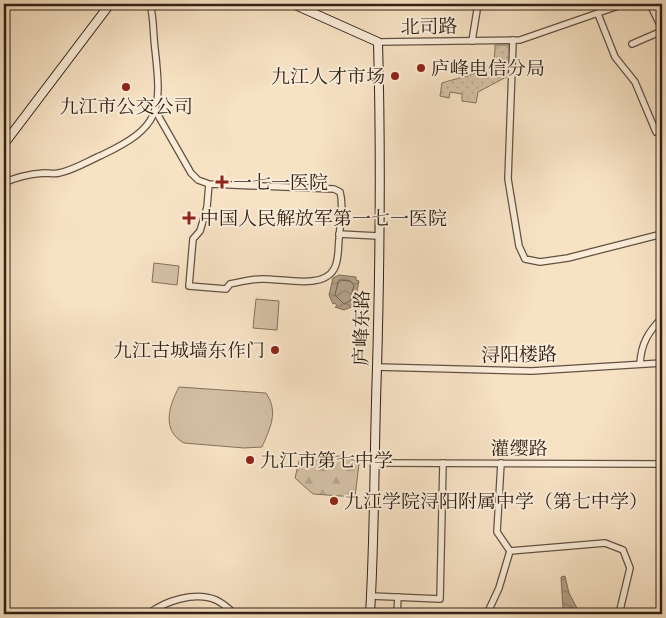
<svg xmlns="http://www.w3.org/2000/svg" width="666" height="618" font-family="'Old Standard TT','Noto Serif SC',serif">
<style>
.grass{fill:url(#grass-dots);stroke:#82725e}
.forest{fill:url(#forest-firs);stroke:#82725e}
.garden{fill:#d5c1a6;stroke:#82725e}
.water{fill:url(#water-waves);stroke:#7f6e5b}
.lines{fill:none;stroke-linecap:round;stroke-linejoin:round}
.shore{stroke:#726250;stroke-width:1}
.minor-casing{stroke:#625242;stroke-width:8}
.secondary-casing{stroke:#302216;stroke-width:10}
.minor{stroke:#faecd9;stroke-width:5.5}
.secondary{stroke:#faecd9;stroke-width:8}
.poi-dot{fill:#8f2418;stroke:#faecd9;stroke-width:2}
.labels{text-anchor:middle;stroke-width:4;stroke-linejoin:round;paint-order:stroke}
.street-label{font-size:19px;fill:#302216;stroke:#faecd9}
.poi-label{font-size:19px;fill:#302216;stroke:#faecd9;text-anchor:start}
</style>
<defs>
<pattern id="grass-dots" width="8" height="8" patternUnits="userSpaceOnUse" patternTransform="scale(1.25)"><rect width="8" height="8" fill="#d5c1a6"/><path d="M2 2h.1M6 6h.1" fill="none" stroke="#b7a68e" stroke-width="1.8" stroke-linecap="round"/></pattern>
<pattern id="forest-firs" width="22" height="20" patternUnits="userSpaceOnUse" patternTransform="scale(1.25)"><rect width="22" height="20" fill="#d5c1a6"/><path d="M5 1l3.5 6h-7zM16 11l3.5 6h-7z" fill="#b7a68e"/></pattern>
<pattern id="water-waves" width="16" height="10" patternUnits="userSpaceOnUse" patternTransform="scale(1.25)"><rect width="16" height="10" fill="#b3a189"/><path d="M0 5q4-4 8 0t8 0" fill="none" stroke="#92836f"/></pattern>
</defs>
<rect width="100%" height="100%" fill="#f7e2c4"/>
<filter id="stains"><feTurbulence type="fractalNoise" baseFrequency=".004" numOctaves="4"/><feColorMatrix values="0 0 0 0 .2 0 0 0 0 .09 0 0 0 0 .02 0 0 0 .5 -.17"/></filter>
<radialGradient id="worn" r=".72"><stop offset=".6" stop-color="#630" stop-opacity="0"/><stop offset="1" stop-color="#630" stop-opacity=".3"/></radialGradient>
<!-- grass -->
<path class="grass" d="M 495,45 L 509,45 L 510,75 L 478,92 L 476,103 L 462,101 L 462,94 L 450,92 L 449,98 L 440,96 L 442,83 C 453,79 488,73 493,61 C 495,57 495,50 495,45 Z"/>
<!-- forest -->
<polygon class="forest" points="347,456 359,464 355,497 313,494 295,478 300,457"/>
<!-- garden -->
<g class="garden">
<polygon points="154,263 179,266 177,285 152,282"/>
<polygon points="256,299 279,301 277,330 253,328"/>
<path d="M 179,387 L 266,393 C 279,412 270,428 262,447 L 244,448 L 184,443 C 161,430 169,406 179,387 Z"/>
</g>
<!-- water -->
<g class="water">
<polygon points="339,275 356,277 356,280 359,281 354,306 344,310 335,307 337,306 335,303 333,304 329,295 333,278"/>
<polygon points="565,576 569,593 578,610 574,614 557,614 563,608 561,577"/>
</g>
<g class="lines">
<!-- shore -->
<polygon class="shore" points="340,280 350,281 354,285 350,301 344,304 335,295 338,282"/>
<defs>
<g id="minor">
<polyline points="650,4 662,29"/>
<polyline points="598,14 615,57 635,82 656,132"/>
<polyline points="513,40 508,179 519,246 525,259 540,262 568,258 662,234"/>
<polyline points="472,41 478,4"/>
<polyline points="378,42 520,40 624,4"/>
<polyline points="632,44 662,31"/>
<path d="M 155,110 L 191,173 L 198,180 L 209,184 L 334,189 L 340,192 C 344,206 340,224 339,239 C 338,248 339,261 334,269 C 323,290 281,278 261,279 C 251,279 240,282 230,284 L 226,289 L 189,286 L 193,239 L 200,231 L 203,221 L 207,207 L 209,184"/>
<path d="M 4,183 C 16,177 31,174 44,173 C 49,173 55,174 59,173 C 74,170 88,161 102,155 C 161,127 162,111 155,49 C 153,34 154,18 150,4"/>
<polyline points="339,234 378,236"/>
<path d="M 640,364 C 641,344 648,332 662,318"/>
<polyline points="377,367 532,371 662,363"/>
<polyline points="375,463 662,464"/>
<polyline points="501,463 497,532 510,551"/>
<polyline points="510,551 605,543 623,550 630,568 619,614"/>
<polyline points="371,596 440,599 443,463"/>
<path d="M 148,614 C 165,601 195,591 216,600 C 223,603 229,609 235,614"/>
<polyline points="397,614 398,597"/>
<polyline points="487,614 499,588 510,551"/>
</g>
<g id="secondary">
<path d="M 293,4 L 378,42 C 381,150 380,259 377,368 C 374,450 375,532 370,614"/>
<polyline points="4,144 110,4"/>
</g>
</defs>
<!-- minor casing -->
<use href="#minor" class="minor-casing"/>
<!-- secondary casing -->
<use href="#secondary" class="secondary-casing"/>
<!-- minor -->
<use href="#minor" class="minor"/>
<!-- secondary -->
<use href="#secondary" class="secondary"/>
</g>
<!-- markers -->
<g class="poi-dot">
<circle cx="421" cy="68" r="5"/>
<circle cx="395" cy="76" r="5"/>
<circle cx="126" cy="87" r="5"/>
<path d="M219.5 174.5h5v5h5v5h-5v5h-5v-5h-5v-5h5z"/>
<path d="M186.5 210.5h5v5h5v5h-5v5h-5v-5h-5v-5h5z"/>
<circle cx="275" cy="350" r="5"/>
<circle cx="250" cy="460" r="5"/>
<circle cx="334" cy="501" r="5"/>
</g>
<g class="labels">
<!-- street labels -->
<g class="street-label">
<text transform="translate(429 26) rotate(-1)" y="7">北司路</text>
<text transform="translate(361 328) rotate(-89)" y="7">庐峰东路</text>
<text transform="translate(519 354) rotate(-1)" y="7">浔阳楼路</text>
<text x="519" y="455">灌缨路</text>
</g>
<!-- poi labels -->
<g class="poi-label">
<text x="431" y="75">庐峰电信分局</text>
<text x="385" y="83" text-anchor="end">九江人才市场</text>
<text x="126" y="113" text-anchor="middle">九江市公交公司</text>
<text x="233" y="189">一七一医院</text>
<text x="200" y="225">中国人民解放军第一七一医院</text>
<text x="265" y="357" text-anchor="end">九江古城墙东作门</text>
<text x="260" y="467">九江市第七中学</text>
<text x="344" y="508">九江学院浔阳附属中学（第七中学）</text>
</g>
</g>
<!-- margin -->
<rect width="666" height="618" fill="none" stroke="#f7e2c4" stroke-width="20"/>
<rect x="5" y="5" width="656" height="608" fill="none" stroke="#302216" stroke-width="2.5"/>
<rect x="10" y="10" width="646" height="598" fill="none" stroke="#302216"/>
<rect width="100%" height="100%" filter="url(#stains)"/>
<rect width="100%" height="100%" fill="url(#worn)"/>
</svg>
